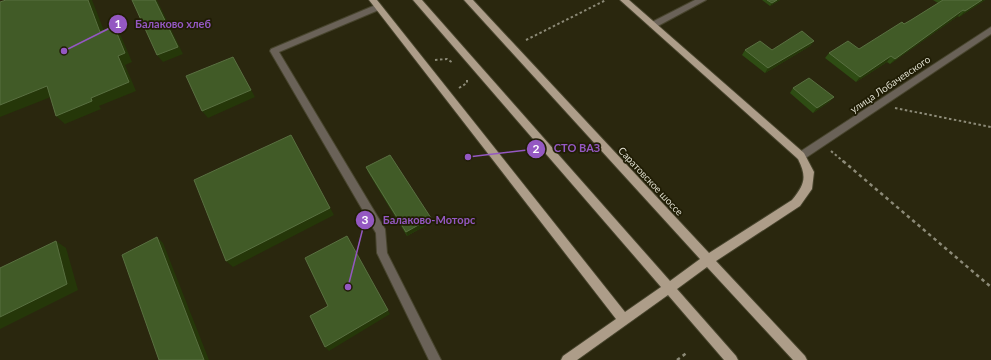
<svg xmlns="http://www.w3.org/2000/svg" width="991" height="360" font-family="Lato,sans-serif">
<style>
.lines{fill:none;stroke-linecap:round;stroke-linejoin:round}
.minor-casing{stroke:#47442d;stroke-width:2}
.major-casing{stroke:#47442d;stroke-width:2}
.path-far1{stroke:#8c8a77;stroke-width:2;stroke-dasharray:2.5 2.5;stroke-linecap:butt}
.path{stroke:#8c8a77;stroke-width:2.5;stroke-dasharray:3.5 3.5;stroke-linecap:butt}
.minor{fill:#6a6258;fill-rule:evenodd}
.major{fill:#ad9d89;fill-rule:evenodd}
.wall{fill:#2e4c13}
.shaded-wall{fill:#253709}
.building{fill:#415b27;stroke:#597041}
.labels{text-anchor:middle;stroke-width:3.5;stroke-linejoin:round;paint-order:stroke}
.street-label{font-size:10px;fill:#dddccd;stroke:#201d05}
.leader{fill:none;stroke:#9458c2;stroke-width:1.5}
.callout-dot{fill:#9458c2;stroke:#201d05;stroke-width:1.5}
.mark-label{font-size:12px;text-anchor:middle;font-weight:bold;fill:#fff}
.callout-label{font-size:11px;text-anchor:middle;font-weight:bold;fill:#9458c2;stroke:#201d05;stroke-width:3.5;stroke-linejoin:round;paint-order:stroke}
</style>
<rect width="100%" height="100%" fill="#2a270e"/>
<g class="lines">
<defs>
<g id="minor">
<polygon points="695,0 706,0 656,27 650,27 649,25 650,23"/>
<polygon points="378,4 382,7 381,9 279,52 385,229 387,253 441,360 429,360 377,253 376,233 270,51 271,49"/>
<polygon points="991,27 991,34 804,159 798,159 796,156 798,153"/>
</g>
<path id="major" d="M 369,0 L 377,0 L 625,312 L 661,287 L 413,0 L 422,0 L 670,281 L 700,259 L 464,0 L 473,0 L 709,253 L 792,200 C 805,184 807,177 798,159 L 620,0 L 629,0 L 804,153 L 814,172 L 812,189 L 800,206 L 716,261 L 805,356 L 807,360 L 793,360 L 707,267 L 677,289 L 736,356 L 738,360 L 724,360 L 668,295 L 577,360 L 561,360 L 563,356 L 616,319 Z"/>
</defs>
<!-- minor casing -->
<use href="#minor" class="minor-casing"/>
<!-- major casing -->
<use href="#major" class="major-casing"/>
<!-- path-far1 -->
<g class="path-far1">
<polyline points="526,40 606,0"/>
<polyline points="435,60 447,59 453,63"/>
<polyline points="459,88 467,83 467,78"/>
<polyline points="895,108 991,127"/>
<polyline points="831,151 844,162"/>
</g>
<!-- path -->
<g class="path">
<polyline points="843,161 991,287"/>
<polyline points="677,360 688,352"/>
</g>
<!-- minor -->
<use href="#minor" class="minor"/>
<!-- major -->
<use href="#major" class="major"/>
</g>
<!-- wall -->
<g class="wall">
<polygon points="762,0 780,0 770,6"/>
<polygon points="933,0 985,0 959,17 958,16 890,64 887,62 856,82 825,58 829,53 859,49 911,20 938,3"/>
<polygon points="814,41 810,46 765,73 742,55 745,50 772,50"/>
<polygon points="793,88 834,97 829,102 813,113 790,93"/>
<polygon points="366,167 432,222 407,236 368,172"/>
</g>
<!-- shaded-wall -->
<g class="shaded-wall">
<polygon points="88,0 92,0 108,41 100,32"/>
<polygon points="155,0 157,0 183,54 163,62 157,55"/>
<polygon points="777,0 780,0 770,6 772,3"/>
<polygon points="982,0 985,0 959,17 965,11"/>
<polygon points="963,10 958,16 890,64 895,59"/>
<polygon points="114,26 121,36 132,62 125,65 136,91 99,106 101,109 65,124 56,116 91,98 118,56"/>
<polygon points="814,41 810,46 765,73 768,68"/>
<polygon points="891,56 887,62 856,82 860,77"/>
<polygon points="233,57 255,97 208,118 202,111"/>
<polygon points="47,86 56,95 0,117 0,105"/>
<polygon points="834,97 829,102 813,113 817,108"/>
<polygon points="291,135 334,215 233,267 226,261"/>
<polygon points="431,218 432,222 407,236 406,232"/>
<polygon points="347,236 390,314 329,351 325,347"/>
<polygon points="157,237 163,243 209,360 204,360"/>
<polygon points="56,241 66,248 78,290 0,329 0,317"/>
</g>
<!-- building -->
<g class="building">
<polygon points="6,0 88,0 100,32 114,26 125,53 118,56 129,82 91,98 92,101 56,116 47,86 0,105 0,2"/>
<polygon points="132,0 155,0 178,47 157,55"/>
<polygon points="767,0 777,0 772,3"/>
<polygon points="943,0 982,0 965,11 963,10 895,59 891,56 860,77 829,53 848,41 859,49 902,22 904,24 911,20"/>
<polygon points="802,31 814,41 768,68 745,50 760,41 772,50"/>
<polygon points="233,57 251,90 202,111 186,76"/>
<polygon points="809,78 834,97 817,108 793,88"/>
<polygon points="291,135 330,208 226,261 194,180"/>
<polygon points="390,155 431,218 406,232 366,167"/>
<polygon points="347,236 388,310 325,347 310,316 328,306 305,258"/>
<polygon points="157,237 204,360 159,360 122,255"/>
<polygon points="56,241 67,284 0,317 0,268"/>
</g>
<g class="labels">
<!-- street labels -->
<g class="street-label">
<text transform="translate(890 84) rotate(-34)" y="4">улица Лобачевского</text>
<text transform="translate(651 181) rotate(47)" y="4">Саратовское шоссе</text>
</g>
</g>
<!-- callouts -->
<path class="leader" d="M64 51L118 24M468 157L536 149M348 287L365 220"/>
<g class="callout-dot">
<circle cx="64" cy="51" r="4"/>
<circle cx="468" cy="157" r="4"/>
<circle cx="348" cy="287" r="4"/>
<circle cx="118" cy="24" r="10"/>
<circle cx="536" cy="149" r="10"/>
<circle cx="365" cy="220" r="10"/>
</g>
<g class="mark-label">
<text x="118" y="28">1</text>
<text x="536" y="153">2</text>
<text x="365" y="224">3</text>
</g>
<g class="callout-label">
<text x="173" y="28">Балаково хлеб</text>
<text x="577" y="152">СТО ВАЗ</text>
<text x="429" y="224">Балаково-Моторс</text>
</g>
</svg>
